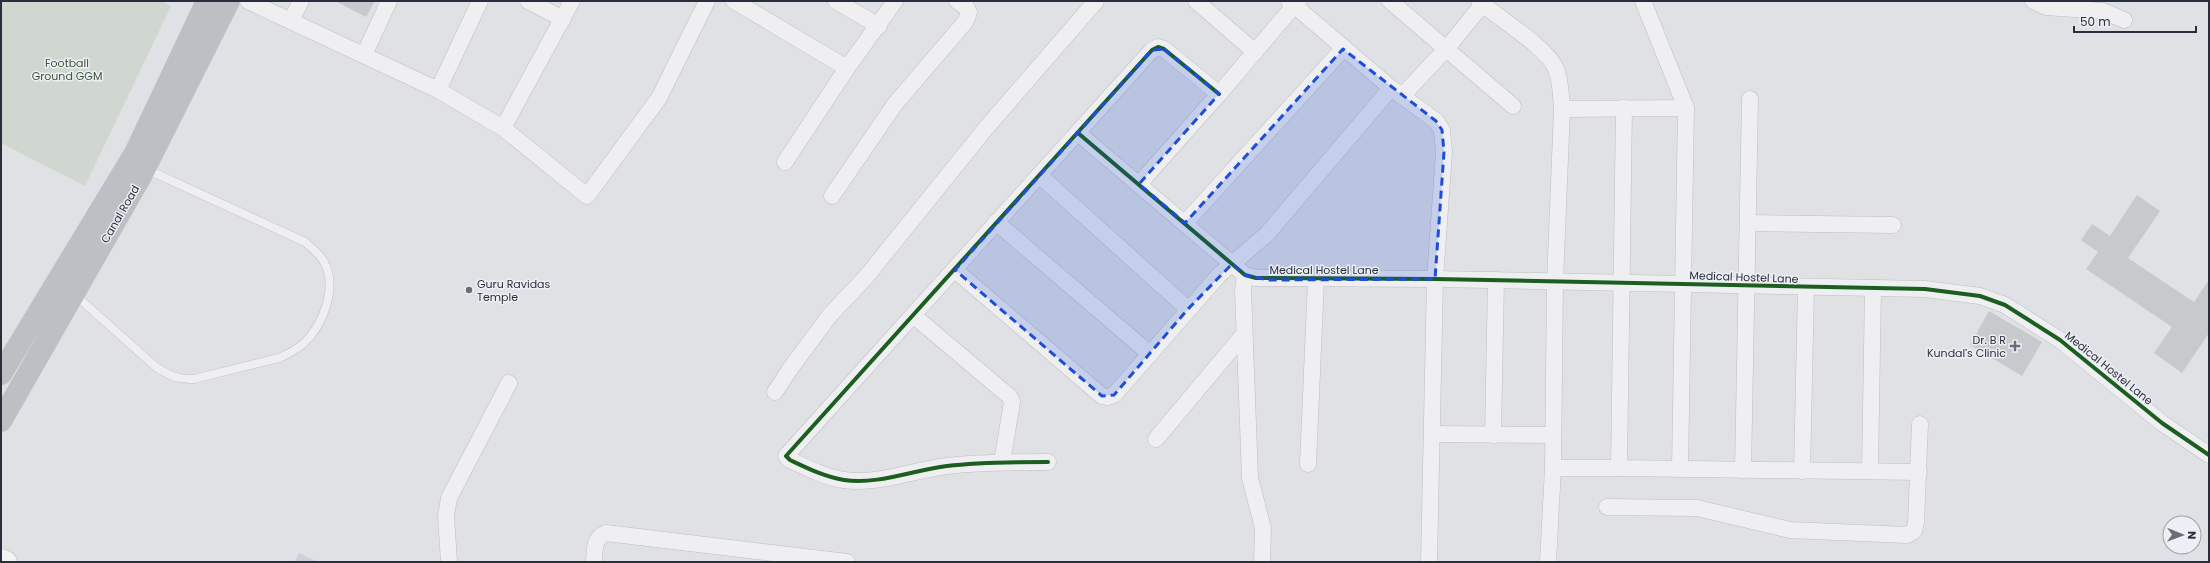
<svg xmlns="http://www.w3.org/2000/svg" width="2210" height="563" font-family="Poppins,sans-serif">
<style>
.built{fill:#ced0d7}
.green{fill:#d0d7d0}
.building{fill:#c8c9cc}
.lines{fill:none;stroke-linecap:round;stroke-linejoin:round}
.lane-casing{stroke:#bebfc2;stroke-width:9}
.street-casing{stroke:#bebfc2;stroke-width:17}
.primary-casing{stroke:#bcbec2;stroke-width:23}
.lane{stroke:#efeff1;stroke-width:8}
.street{stroke:#efeff1;stroke-width:16}
.secondary{stroke:#bebfc4;stroke-width:22}
.primary{stroke:#f4f4f5;stroke-width:22}
.cycleway-casing{stroke:#edeff4;stroke-width:6}
.cycleway{stroke:#1b5e20;stroke-width:4}
.marked{fill:#1d4ed8;fill-opacity:0.2;stroke:#1d4ed8;stroke-width:3;stroke-dasharray:8 5;stroke-linejoin:round}
.poi-dot{fill:#686d77;stroke:#edeff4;stroke-width:1.5}
.labels{text-anchor:middle;stroke-width:3;stroke-linejoin:round;paint-order:stroke}
.park-label{font-size:11px;fill:#3a5636;stroke:#edeff4}
.street-label{font-size:11px;fill:#282e3c;stroke:#edeff4}
.poi-label{font-size:11px;fill:#282e3c;stroke:#edeff4;text-anchor:start}
</style>
<rect width="100%" height="100%" fill="#e0e1e4"/>
<!-- built -->
<polygon class="built" points="299,553 318,562 295,562"/>
<!-- green -->
<polygon class="green" points="1,1 162,1 171,6 85,186 1,143"/>
<!-- building -->
<g class="building">
<polygon points="335,1 375,1 366,17"/>
<polygon points="2137,195 2160,211 2128,258 2194,302 2209,280 2209,333 2182,373 2154,353 2172,327 2086,269 2098,252 2081,240 2092,224 2110,236"/>
<polygon points="1989,311 2042,342 2022,376 1970,345"/>
</g>
<g class="lines">
<defs>
<path id="lane" d="M 74,294 L 156,367 C 169,375 178,380 194,379 L 279,358 C 288,354 296,350 303,344 C 323,326 338,287 324,262 C 320,254 312,248 305,242 L 146,169"/>
<g id="street">
<polyline points="248,1 438,90 503,128 587,196 659,98 707,1"/>
<polyline points="528,1 563,19"/>
<polyline points="734,1 847,68"/>
<polyline points="836,1 879,26"/>
<polyline points="1196,1 1255,52"/>
<polyline points="1289,1 1391,88 1436,121 1442,130 1444,152 1435,279 1429,562"/>
<polyline points="1390,1 1513,106"/>
<path d="M 1479,1 C 1498,18 1548,48 1556,69 C 1561,81 1561,96 1562,109 L 1555,282 L 1553,468 L 1548,562"/>
<polyline points="1643,1 1686,108 1680,469"/>
<polyline points="2033,1 2046,7 2103,11 2124,20"/>
<polyline points="291,20 301,1"/>
<polyline points="364,55 389,1"/>
<polyline points="438,90 480,1"/>
<polyline points="1402,96 1447,48 1483,4"/>
<polyline points="1624,108 1619,468 1919,472"/>
<polyline points="1562,109 1686,108"/>
<polyline points="503,128 572,1"/>
<polyline points="1078,133 1245,275 1256,278 1435,279 1925,289 1980,296 2005,305 2060,340 2162,423 2209,455"/>
<polyline points="785,162 847,68 895,1"/>
<polyline points="1039,175 1188,309"/>
<polyline points="1139,184 1219,94 1298,1"/>
<polyline points="832,196 895,104 966,21 969,12 967,8 957,1"/>
<polyline points="996,222 1150,354"/>
<polyline points="1185,223 1343,49"/>
<polyline points="1748,223 1893,225"/>
<polyline points="955,270 1102,396 1108,397 1114,395 1219,275 1267,234 1391,88"/>
<polyline points="1245,275 1243,290 1250,478 1263,528 1262,562"/>
<polyline points="914,316 1010,397 1012,402 1002,462"/>
<polyline points="775,392 790,369 830,315 866,277 986,128 1096,1"/>
<polyline points="1432,434 1553,435"/>
<polyline points="1493,435 1496,280"/>
<polyline points="1156,439 1244,334"/>
<path d="M 1048,462 C 1014,462 980,462 947,466 C 913,470 878,485 844,480 C 825,477 807,468 790,460 L 786,456 L 1152,50 L 1158,47 L 1164,49 L 1219,94"/>
<polyline points="1308,464 1316,280"/>
<polyline points="1553,468 1619,468"/>
<polyline points="1743,470 1750,99"/>
<polyline points="1802,471 1806,288"/>
<polyline points="1870,471 1873,288"/>
<polyline points="1607,507 1697,508 1790,530 1907,535 1914,531 1916,523 1920,424"/>
<polyline points="449,562 446,516 449,498 509,383"/>
<path d="M 594,562 C 595,550 593,538 606,533 L 847,562"/>
</g>
<polyline id="primary" points="1,560 6,562"/>
</defs>
<!-- lane casing -->
<use href="#lane" class="lane-casing"/>
<!-- street casing -->
<use href="#street" class="street-casing"/>
<!-- primary casing -->
<use href="#primary" class="primary-casing"/>
<!-- lane -->
<use href="#lane" class="lane"/>
<!-- street -->
<use href="#street" class="street"/>
<!-- secondary -->
<g class="secondary">
<polyline points="1,374 135,153 207,1"/>
<polyline points="1,421 140,178 229,1"/>
</g>
<!-- primary -->
<use href="#primary" class="primary"/>
<defs>
<g id="cycleway">
<polyline points="1078,133 1245,275 1256,278 1435,279 1925,289 1980,296 2005,305 2060,340 2162,423 2209,455"/>
<path d="M 1048,462 C 1014,462 980,462 947,466 C 913,470 878,485 844,480 C 825,477 807,468 790,460 L 786,456 L 1152,50 L 1158,47 L 1164,49 L 1219,94"/>
</g>
</defs>
<!-- cycleway casing -->
<use href="#cycleway" class="cycleway-casing"/>
<!-- cycleway -->
<use href="#cycleway" class="cycleway"/>
</g>
<!-- marked area -->
<path class="marked" d="M 1164,49 L 1219,94 L 1139,184 L 1185,223 L 1343,49 L 1436,121 L 1442,130 L 1444,152 L 1435,279 L 1269,280 L 1245,275 L 1232,264 L 1188,309 L 1114,395 L 1102,396 L 955,270 L 1152,50 Z"/>
<!-- markers -->
<g class="poi-dot">
<circle cx="469" cy="290" r="4"/>
<path d="M2013 340h4v4h4v4h-4v4h-4v-4h-4v-4h4z"/>
</g>
<g class="labels">
<!-- park labels -->
<g class="park-label">
<text x="67" y="67">Football<tspan x="67" dy="13">Ground GGM</tspan></text>
</g>
<!-- street labels -->
<g class="street-label">
<text transform="translate(120 214) rotate(-60)" y="4">Canal Road</text>
<text x="1324" y="274">Medical Hostel Lane</text>
<text transform="translate(1744 277) rotate(2)" y="4">Medical Hostel Lane</text>
<text transform="translate(2109 368) rotate(39)" y="4">Medical Hostel Lane</text>
</g>
<!-- poi labels -->
<g class="poi-label">
<text x="477" y="288">Guru Ravidas<tspan x="477" dy="13">Temple</tspan></text>
<text x="2006" y="344" text-anchor="end">Dr. B R<tspan x="2006" dy="13">Kundal's Clinic</tspan></text>
</g>
</g>
<!-- border -->
<rect width="2210" height="563" fill="none" stroke="#282e3c" stroke-width="4"/>
<!-- north arrow -->
<g transform="translate(2182 535) rotate(91)"><circle r="19" fill="#edeff4" stroke="#9ea2aa"/>
<path d="M0-3L7 15L0 10L-7 15Z" fill="#686d77"/>
<text y="-6" font-size="11" font-weight="bold" text-anchor="middle" fill="#282e3c">N</text>
</g>
<!-- scale -->
<path d="M2074 26v6h122v-6" fill="none" stroke="#282e3c" stroke-width="2"/>
<text x="2080" y="26" font-size="12" fill="#282e3c" stroke="#edeff4" stroke-width="3" paint-order="stroke">50 m</text>
</svg>
